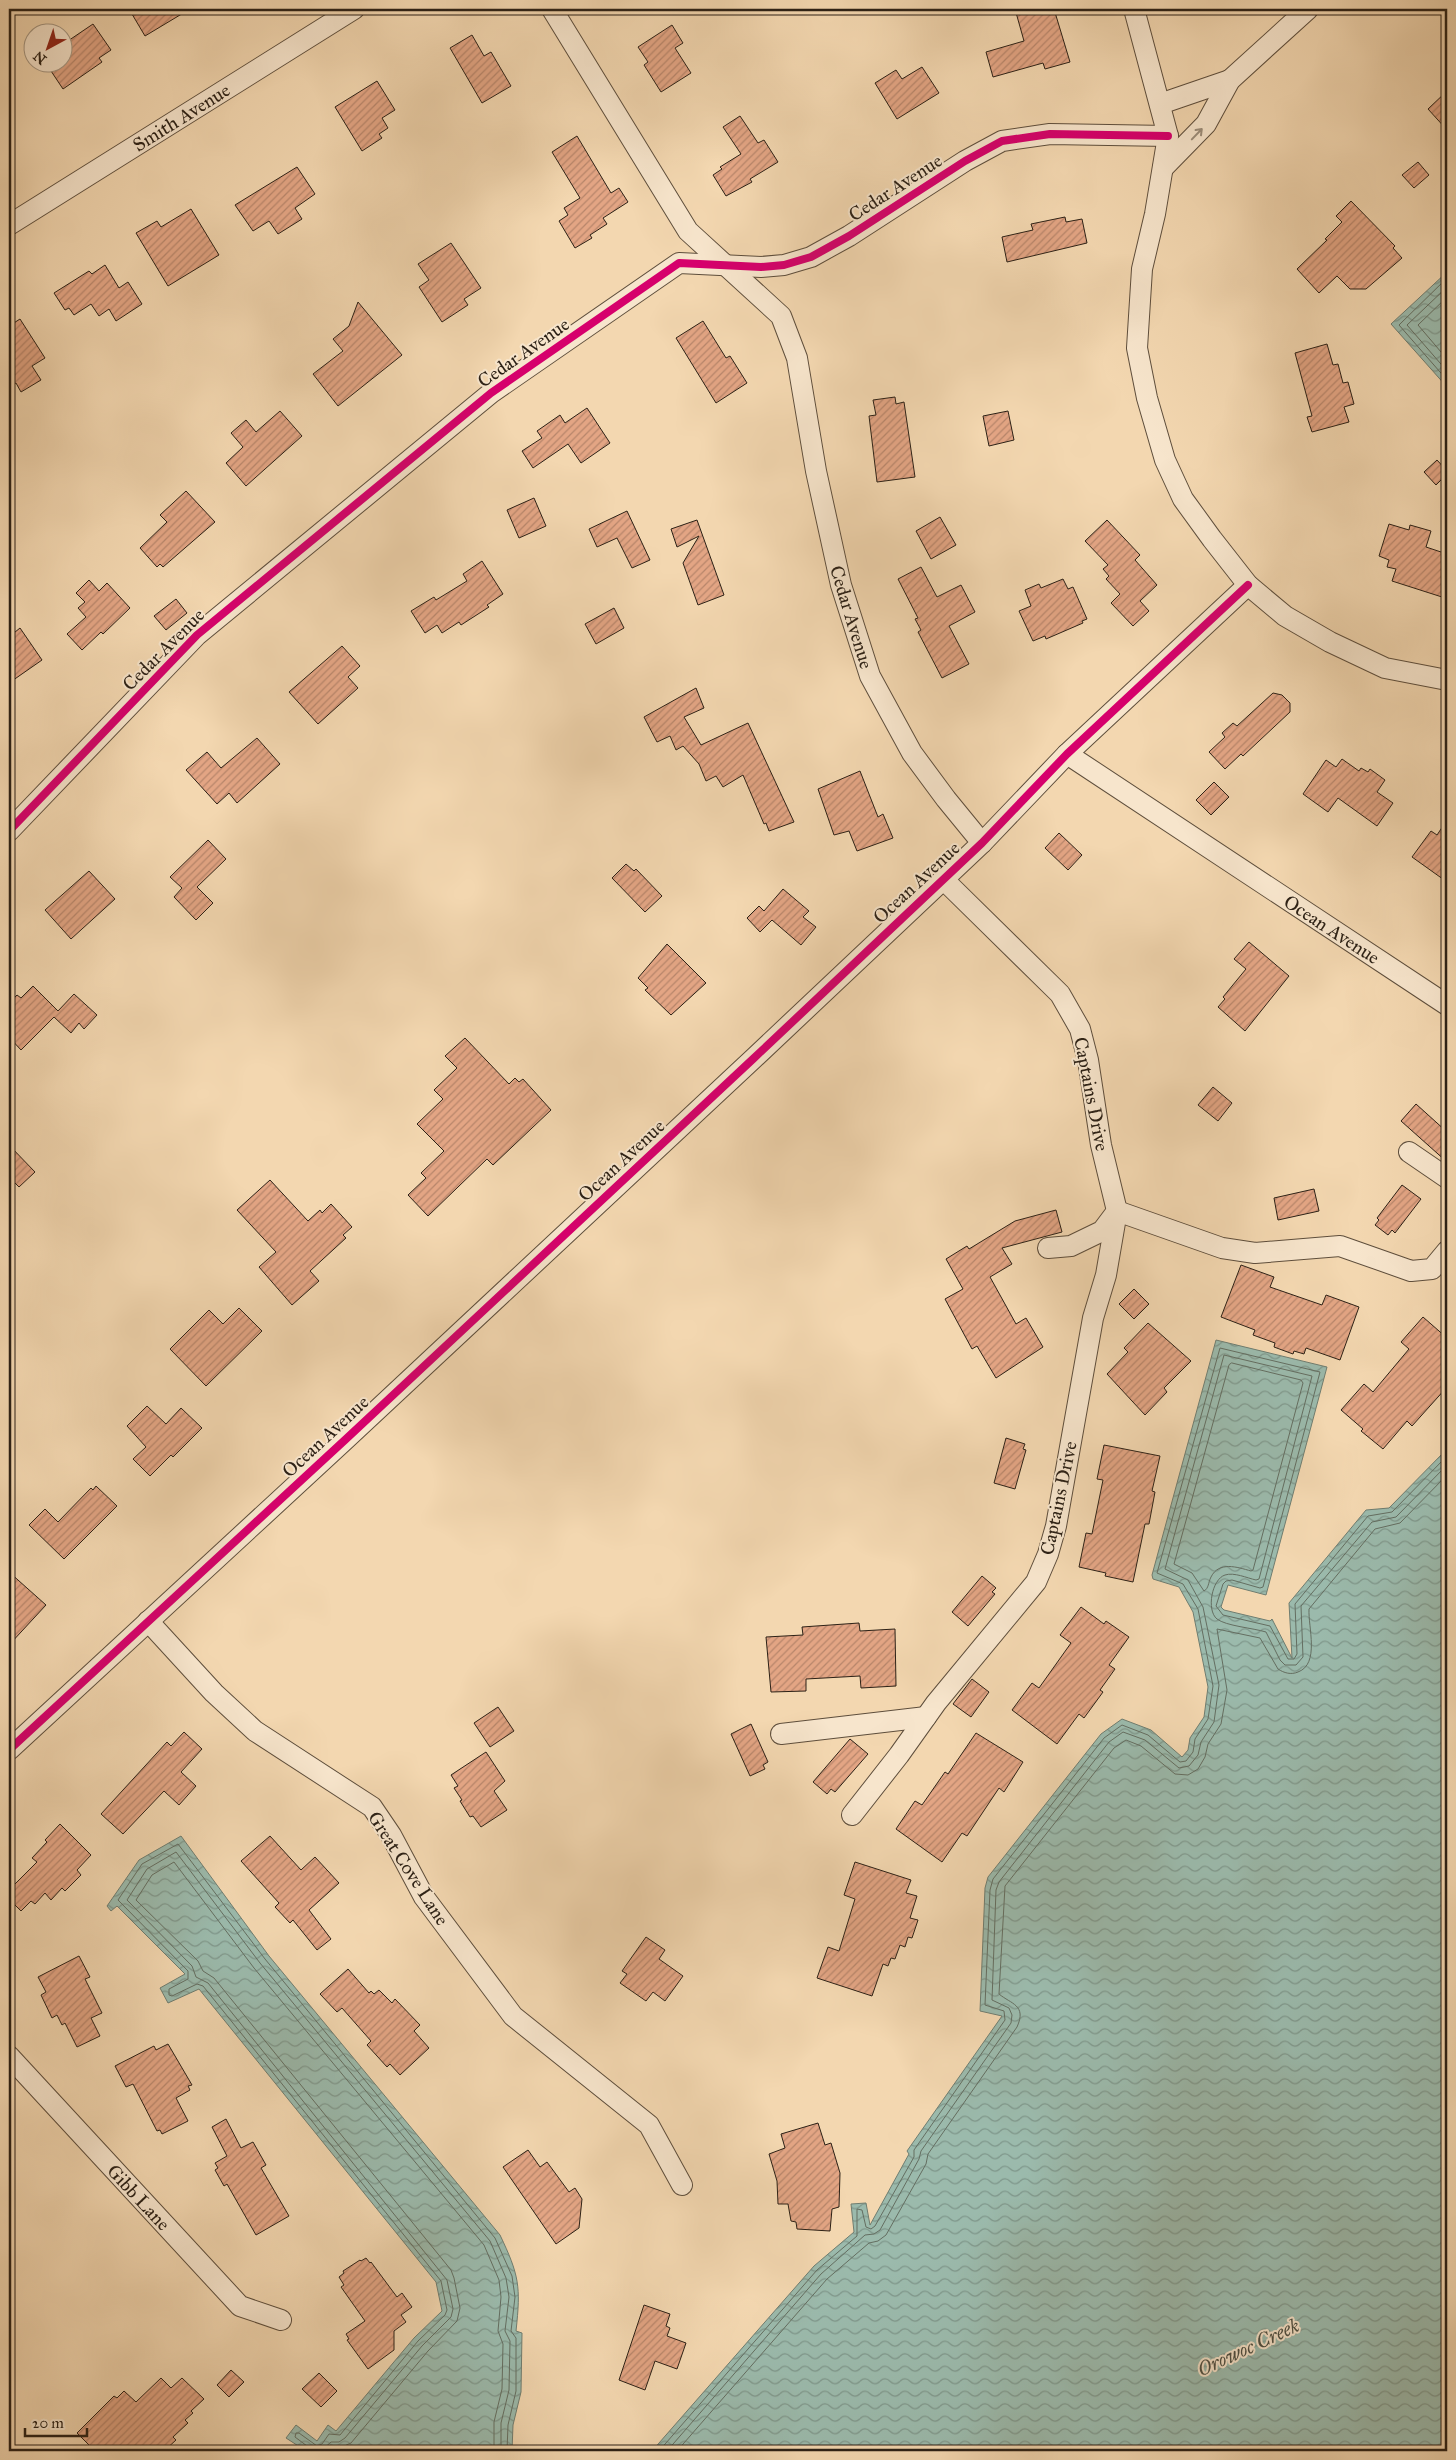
<svg xmlns="http://www.w3.org/2000/svg" width="1456" height="2460" font-family="'IM FELL Great Primer',serif">
<style>
.water{fill:url(#water-waves);stroke:#6f7d70}
.lines{fill:none;stroke-linecap:round;stroke-linejoin:round}
.shore{stroke:#646e61;stroke-width:1}
.building{fill:url(#building-hatch);stroke:#2c2116}
.minor-casing{stroke:#5e4e3c;stroke-width:22}
.minor{stroke:#f7e5cc;stroke-width:20}
.cycleway-casing{stroke:#f7e5cc;stroke-width:11}
.cycleway{stroke:#d6006c;stroke-width:8}
.oneway{stroke:#9c8d7a}
.labels{text-anchor:middle;stroke-width:4;stroke-linejoin:round;paint-order:stroke}
.street-label{font-size:19px;fill:#2c2116;stroke:#f7e5cc}
.water-label{font-size:20px;font-style:italic;fill:#4d4f43;stroke:#f7e5cc}
</style>
<defs>
<pattern id="water-waves" width="16" height="10" patternUnits="userSpaceOnUse" patternTransform="scale(1.25)"><rect width="16" height="10" fill="#9bbaac"/><path d="M0 5q4-4 8 0t8 0" fill="none" stroke="#7f978b"/></pattern>
<pattern id="building-hatch" width="6" height="6" patternUnits="userSpaceOnUse" patternTransform="scale(1.25)"><rect width="6" height="6" fill="#e3a584"/><path d="M-1 1l2-2M0 6l6-6M5 7l2-2" fill="none" stroke="#b8866b"/></pattern>
</defs>
<rect width="100%" height="100%" fill="#f3d7b0"/>
<filter id="stains"><feTurbulence type="fractalNoise" baseFrequency=".004" numOctaves="4"/><feColorMatrix values="0 0 0 0 .2 0 0 0 0 .09 0 0 0 0 .02 0 0 0 .5 -.17"/></filter>
<radialGradient id="worn" r=".72"><stop offset=".6" stop-color="#630" stop-opacity="0"/><stop offset="1" stop-color="#630" stop-opacity=".3"/></radialGradient>
<!-- water -->
<g class="water">
<polygon points="1447,272 1447,387 1391,324"/>
<polygon points="1216,1340 1327,1367 1266,1595 1228,1585 1221,1607 1224,1610 1270,1621 1272,1619 1292,1658 1289,1603 1366,1510 1389,1508 1447,1449 1447,2451 652,2451 814,2266 854,2232 851,2204 866,2203 870,2225 909,2154 907,2151 1002,2016 980,2011 985,1888 988,1877 1101,1734 1122,1719 1151,1730 1182,1757 1188,1750 1190,1738 1204,1717 1208,1687 1193,1612 1179,1587 1153,1579 1152,1575"/>
<path d="M 181,1836 L 269,1956 L 500,2235 C 519,2275 521,2286 516,2331 L 522,2333 L 521,2392 L 513,2425 L 512,2451 L 306,2451 L 286,2438 L 296,2425 L 317,2441 L 328,2425 L 336,2431 L 414,2338 L 442,2311 L 436,2282 L 199,1989 L 168,2003 L 160,1988 L 185,1974 L 117,1906 L 111,1911 L 107,1906 L 139,1860 Z"/>
</g>
<g class="lines">
<!-- shore -->
<g class="shore">
<polyline points="1447,278 1399,325 1447,380"/>
<polyline points="1447,287 1407,325 1447,371"/>
<polyline points="1447,297 1418,325 1447,359"/>
<path d="M 1232,1363 L 1301,1380 L 1303,1383 L 1253,1570 L 1251,1571 C 1237,1567 1219,1561 1211,1577 C 1208,1583 1209,1588 1204,1591 L 1192,1573 L 1174,1564 L 1229,1365 Z"/>
<polyline points="308,2451 307,2446 295,2437 296,2433 299,2433 317,2446 322,2444 329,2434 340,2435 418,2341 445,2315 447,2310 441,2281 203,1986 197,1984 172,1996 169,1995 169,1989 188,1979 188,1971 118,1900 142,1864 178,1844 265,1959 495,2238 512,2276 515,2297 511,2331 516,2338 516,2391 508,2425 507,2451"/>
<polyline points="321,2451 331,2442 339,2442 345,2438 422,2346 451,2317 453,2309 447,2280 208,1983 196,1977 192,1966 127,1900 147,1869 176,1852 260,1963 490,2241 506,2278 509,2297 505,2331 510,2341 509,2390 501,2423 501,2451"/>
<polyline points="333,2451 351,2443 428,2351 457,2321 460,2308 454,2278 451,2270 214,1978 203,1971 198,1961 136,1900 152,1875 174,1862 254,1968 484,2245 499,2280 501,2297 498,2331 503,2344 502,2389 494,2422 494,2451"/>
<polyline points="659,2451 817,2270 857,2236 857,2209 862,2210 866,2227 871,2229 875,2226 914,2157 914,2150 1005,2020 1004,2011 985,2005 990,1890 993,1879 1104,1738 1122,1725 1148,1735 1180,1762 1186,1761 1193,1752 1195,1739 1208,1719 1213,1686 1198,1609 1183,1584 1157,1573 1220,1348 1320,1372 1263,1587 1260,1588 1232,1580 1226,1581 1223,1584 1216,1606 1223,1615 1270,1626 1288,1659 1294,1659 1297,1654 1295,1604 1368,1516 1392,1512 1447,1456"/>
<path d="M 667,2451 L 821,2274 L 865,2235 L 874,2234 L 880,2230 L 919,2159 L 921,2151 L 1011,2023 L 1012,2015 L 1009,2008 L 992,2000 L 996,1890 L 999,1882 L 1109,1742 L 1123,1732 L 1145,1740 L 1179,1768 L 1189,1766 L 1198,1755 L 1201,1742 L 1214,1722 L 1219,1685 L 1203,1607 L 1188,1580 L 1165,1569 L 1224,1355 L 1312,1376 L 1259,1579 L 1256,1580 C 1247,1578 1234,1572 1225,1575 C 1212,1579 1206,1610 1217,1619 C 1226,1626 1253,1628 1266,1632 L 1280,1660 L 1285,1665 L 1296,1665 L 1303,1657 L 1301,1606 L 1372,1522 L 1396,1517 L 1447,1465"/>
<path d="M 677,2451 L 827,2279 L 869,2243 L 878,2241 L 886,2235 L 926,2164 L 928,2154 L 1017,2027 C 1027,2005 1011,2004 999,1994 L 1005,1886 L 1114,1748 L 1126,1740 L 1141,1746 L 1175,1774 L 1188,1775 L 1198,1769 L 1205,1757 L 1208,1744 L 1221,1724 L 1227,1690 L 1217,1629 L 1260,1638 L 1278,1669 C 1284,1673 1291,1675 1298,1672 C 1320,1664 1308,1627 1309,1609 L 1375,1529 L 1400,1523 L 1447,1475"/>
</g>
</g>
<!-- building -->
<g class="building">
<polygon points="129,9 190,9 145,36"/>
<polygon points="1015,9 1054,9 1070,62 1045,69 1043,63 993,77 986,52 1024,41"/>
<polygon points="93,24 111,50 99,58 102,62 63,89 45,62 62,62 62,45"/>
<polygon points="672,25 683,43 675,48 691,73 661,92 644,65 648,62 638,47"/>
<polygon points="472,35 484,56 491,52 511,86 482,103 450,48"/>
<polygon points="922,67 939,93 897,119 875,83 896,70 902,79"/>
<polygon points="377,81 395,110 382,118 388,128 379,134 382,138 362,151 335,107"/>
<polygon points="1447,91 1447,130 1428,109"/>
<polygon points="740,116 758,143 764,140 778,162 750,179 752,182 726,196 713,175 722,169 720,167 741,154 723,127"/>
<polygon points="577,136 611,193 619,188 628,202 603,218 607,224 590,235 592,238 575,248 559,221 568,215 564,208 580,198 552,152"/>
<polygon points="1418,162 1429,175 1414,188 1402,175"/>
<polygon points="297,167 315,194 295,208 302,219 278,234 269,221 253,231 235,205"/>
<polygon points="1351,201 1395,246 1393,248 1402,258 1366,289 1350,289 1337,276 1319,293 1297,269 1327,240 1325,239 1342,222 1336,216"/>
<polygon points="191,209 219,255 168,286 136,233 157,221 161,227"/>
<polygon points="1065,217 1066,222 1082,219 1087,243 1007,262 1002,237 1033,230 1031,224"/>
<polygon points="451,243 481,288 464,299 468,305 442,322 419,287 429,280 418,264"/>
<polygon points="105,265 119,288 128,282 142,304 116,321 109,309 99,316 91,304 74,315 69,308 65,310 54,293 89,271 92,274"/>
<polygon points="358,302 402,355 338,406 313,374 343,351 333,339 349,326"/>
<polygon points="20,319 45,358 32,366 41,380 21,392 16,383 9,387 9,326"/>
<polygon points="703,321 726,358 730,356 747,383 716,403 676,338"/>
<polygon points="1327,344 1333,365 1338,364 1343,383 1348,382 1354,404 1344,407 1349,422 1312,432 1307,417 1312,416 1295,353"/>
<polygon points="895,397 896,404 904,402 915,477 877,482 869,416 876,415 873,400"/>
<polygon points="587,408 610,443 581,463 568,444 533,468 522,451 542,438 537,431 560,415 565,423"/>
<polygon points="280,411 302,436 246,486 226,463 243,447 231,433 246,420 256,432"/>
<polygon points="1008,411 1014,440 989,446 983,416"/>
<polygon points="1437,460 1447,471 1447,474 1436,485 1424,472"/>
<polygon points="186,491 215,522 163,567 160,564 157,567 140,548 167,522 160,515"/>
<polygon points="534,498 546,526 519,538 507,510"/>
<polygon points="627,511 650,560 632,568 617,538 597,547 589,529"/>
<polygon points="940,517 956,545 931,559 916,531"/>
<polygon points="697,520 724,595 698,605 683,563 699,536 677,547 671,529"/>
<polygon points="1107,520 1140,555 1135,560 1157,585 1140,601 1149,611 1133,626 1111,603 1120,594 1106,579 1109,576 1103,569 1108,565 1085,541"/>
<polygon points="1389,524 1409,530 1410,525 1431,531 1426,547 1447,554 1447,580 1442,597 1392,581 1396,569 1387,567 1389,560 1379,556"/>
<polygon points="482,561 503,594 487,605 489,607 461,625 459,622 442,633 437,625 425,633 411,611 434,597 436,600 467,581 463,574"/>
<polygon points="921,567 937,597 961,585 975,612 949,626 969,664 942,678 918,632 921,630 915,619 918,618 898,579"/>
<polygon points="1063,579 1068,589 1073,587 1087,619 1082,621 1083,623 1046,639 1045,636 1033,641 1019,611 1031,606 1025,590 1039,584 1041,588"/>
<polygon points="89,580 99,591 107,583 130,608 103,634 101,632 82,650 67,634 86,617 78,608 85,602 76,593"/>
<polygon points="176,599 187,613 166,630 154,616"/>
<polygon points="614,608 624,628 596,644 585,624"/>
<polygon points="20,628 42,660 9,683 9,637"/>
<polygon points="342,646 360,666 348,677 358,688 318,724 289,692"/>
<polygon points="696,688 704,708 684,717 701,745 748,723 794,822 769,831 766,823 764,824 743,775 723,787 716,776 706,781 699,764 683,746 676,750 670,736 657,742 644,717"/>
<polygon points="1273,693 1282,695 1290,703 1290,712 1243,756 1241,754 1225,769 1209,752 1225,737 1222,733 1233,723 1237,726"/>
<polygon points="257,738 280,764 237,803 229,793 217,804 186,770 207,752 221,768"/>
<polygon points="1342,759 1359,771 1361,768 1368,772 1370,769 1385,780 1377,792 1393,803 1377,826 1338,798 1328,812 1303,794 1326,760 1336,767"/>
<polygon points="860,771 878,817 883,814 893,838 857,851 849,831 834,835 818,789"/>
<polygon points="1214,782 1229,797 1211,815 1196,800"/>
<polygon points="1447,820 1447,882 1412,857 1431,831 1437,835"/>
<polygon points="1059,833 1082,855 1068,870 1045,848"/>
<polygon points="208,840 226,859 197,887 213,903 196,920 174,897 182,888 170,877"/>
<polygon points="626,864 634,871 636,869 662,896 645,912 612,878"/>
<polygon points="89,871 115,899 71,939 45,910"/>
<polygon points="783,889 809,911 803,917 816,927 801,945 772,920 760,932 747,918 759,906 764,911"/>
<polygon points="1249,942 1289,976 1245,1031 1218,1007 1225,999 1223,997 1246,969 1234,959"/>
<polygon points="667,944 706,983 671,1015 645,990 648,988 638,978"/>
<polygon points="33,986 58,1011 74,994 97,1015 84,1029 79,1023 71,1033 54,1017 21,1050 9,1037 9,1003 17,995 21,998"/>
<polygon points="465,1038 509,1084 515,1078 519,1082 523,1079 551,1110 493,1165 487,1159 428,1216 408,1195 426,1178 421,1173 444,1151 417,1124 443,1099 434,1090 457,1068 445,1056"/>
<polygon points="1213,1087 1232,1103 1218,1121 1198,1105"/>
<polygon points="1416,1104 1447,1132 1447,1162 1401,1121"/>
<polygon points="9,1145 35,1172 19,1187 9,1177"/>
<polygon points="270,1180 308,1221 320,1210 322,1213 331,1204 352,1227 343,1235 346,1238 310,1271 319,1281 292,1305 259,1267 276,1252 237,1210"/>
<polygon points="1402,1185 1421,1199 1395,1233 1392,1230 1388,1235 1375,1225 1379,1220 1377,1218"/>
<polygon points="1314,1189 1319,1211 1278,1220 1274,1198"/>
<polygon points="1056,1210 1062,1232 1002,1248 1012,1264 990,1277 1016,1324 1026,1318 1043,1347 996,1378 977,1346 972,1349 945,1299 963,1289 946,1259 967,1246 969,1249 1015,1221"/>
<polygon points="1241,1265 1274,1277 1270,1287 1322,1305 1326,1295 1359,1307 1340,1360 1306,1348 1304,1354 1294,1351 1293,1354 1274,1347 1275,1343 1253,1335 1255,1330 1221,1317"/>
<polygon points="1134,1289 1149,1304 1134,1319 1119,1304"/>
<polygon points="239,1308 262,1331 206,1386 170,1349 209,1310 223,1324"/>
<polygon points="1423,1317 1447,1338 1447,1387 1412,1426 1407,1421 1383,1449 1361,1431 1363,1429 1341,1410 1364,1384 1373,1392 1409,1349 1401,1342"/>
<polygon points="1148,1323 1191,1361 1164,1388 1167,1392 1145,1415 1107,1374 1128,1352 1124,1348"/>
<polygon points="147,1406 166,1424 181,1408 202,1428 173,1457 171,1455 150,1476 133,1459 146,1447 127,1426"/>
<polygon points="1006,1438 1025,1444 1023,1449 1026,1450 1015,1489 994,1483"/>
<polygon points="1104,1445 1160,1456 1152,1491 1155,1492 1149,1524 1145,1524 1133,1582 1105,1576 1106,1573 1079,1567 1086,1533 1092,1534 1103,1480 1097,1479"/>
<polygon points="96,1486 117,1506 64,1559 29,1525 45,1509 58,1522 91,1488 93,1490"/>
<polygon points="9,1572 46,1605 9,1645"/>
<polygon points="982,1576 996,1588 992,1592 995,1594 968,1626 952,1612"/>
<polygon points="1081,1607 1104,1624 1106,1621 1129,1637 1109,1665 1115,1669 1100,1690 1103,1692 1084,1718 1079,1714 1057,1744 1012,1710 1032,1683 1039,1688 1071,1643 1060,1635"/>
<polygon points="859,1623 860,1631 895,1629 896,1686 861,1688 860,1676 806,1679 806,1691 771,1692 766,1637 803,1635 802,1627"/>
<polygon points="972,1679 989,1692 971,1717 953,1704"/>
<polygon points="498,1707 514,1731 490,1747 474,1723"/>
<polygon points="751,1724 768,1762 763,1765 765,1769 750,1776 731,1734"/>
<polygon points="184,1732 202,1749 181,1772 196,1786 179,1805 164,1791 123,1834 101,1814 167,1742 171,1746"/>
<polygon points="976,1733 1023,1762 1004,1792 999,1788 967,1836 962,1833 942,1862 896,1829 915,1801 922,1805 945,1772 948,1774"/>
<polygon points="850,1739 868,1754 835,1792 831,1789 827,1794 813,1782"/>
<polygon points="486,1752 505,1781 494,1791 507,1810 481,1827 473,1816 470,1817 460,1801 462,1800 454,1788 458,1786 451,1775"/>
<polygon points="60,1824 91,1855 77,1870 81,1875 65,1891 62,1888 51,1900 45,1893 35,1904 31,1901 21,1911 9,1899 9,1890 37,1862 32,1858 47,1842 45,1840"/>
<polygon points="270,1836 301,1870 315,1857 339,1883 309,1910 331,1939 317,1950 293,1920 290,1923 275,1907 279,1903 241,1861"/>
<polygon points="855,1862 911,1880 906,1893 917,1896 910,1918 918,1920 912,1938 908,1937 905,1947 900,1945 895,1959 891,1958 888,1966 883,1964 872,1996 817,1978 828,1947 839,1951 855,1899 844,1895"/>
<polygon points="646,1937 665,1950 659,1959 683,1976 665,2001 653,1992 646,2001 620,1983 627,1974 622,1971"/>
<polygon points="79,1956 90,1977 85,1979 102,2013 91,2018 100,2036 77,2047 65,2023 62,2025 57,2015 52,2018 41,1995 46,1992 38,1977"/>
<polygon points="348,1969 369,1993 371,1991 374,1994 379,1990 392,2003 395,1999 420,2025 414,2031 429,2048 400,2075 390,2064 387,2067 367,2045 371,2041 342,2008 337,2012 320,1994"/>
<polygon points="168,2044 192,2085 188,2086 190,2090 176,2098 188,2121 162,2134 160,2130 157,2131 133,2084 126,2087 115,2066 154,2046 156,2050"/>
<polygon points="226,2119 241,2148 253,2142 266,2165 261,2168 289,2216 256,2235 227,2184 224,2186 215,2170 218,2168 215,2163 227,2156 212,2127"/>
<polygon points="818,2123 825,2145 831,2143 840,2173 839,2207 832,2209 830,2231 797,2229 796,2222 791,2221 788,2204 778,2204 777,2181 769,2154 785,2148 781,2134"/>
<polygon points="528,2150 540,2167 547,2162 569,2192 575,2188 582,2199 579,2228 556,2244 503,2167"/>
<polygon points="366,2258 370,2263 371,2262 397,2297 402,2293 412,2307 401,2315 406,2322 394,2331 394,2350 368,2369 347,2340 349,2339 346,2334 365,2321 341,2287 344,2285 339,2277 344,2273 343,2271 360,2260 361,2261"/>
<polygon points="644,2305 670,2314 666,2326 670,2328 667,2336 686,2343 677,2369 655,2361 645,2390 619,2380"/>
<polygon points="231,2370 244,2382 229,2397 217,2385"/>
<polygon points="319,2373 337,2391 321,2407 302,2389"/>
<polygon points="161,2378 171,2388 182,2378 204,2399 191,2411 193,2413 185,2420 188,2423 173,2437 176,2440 164,2451 95,2451 77,2433 114,2396 117,2398 124,2391 136,2402"/>
</g>
<g class="lines">
<defs>
<g id="minor">
<polyline points="552,9 688,231 781,316 797,358 816,471 841,585 870,676 912,753 946,799 982,843"/>
<polyline points="1134,9 1168,136 1155,214 1142,269 1137,348 1147,398 1165,460 1183,499 1212,539 1248,585 1285,616 1330,642 1385,668 1447,680"/>
<polyline points="1160,104 1230,80"/>
<polyline points="1163,168 1206,124 1230,80 1308,9"/>
<polyline points="9,225 354,9"/>
<polyline points="1067,754 1447,1005"/>
<polyline points="9,831 197,635 491,393 679,263 761,267 784,265 811,257 849,236 965,161 1002,141 1050,134 1168,136"/>
<polyline points="1409,1152 1447,1178"/>
<polyline points="1048,1248 1071,1246 1102,1231 1117,1211 1222,1248 1255,1253 1340,1246 1411,1271 1432,1269 1447,1251"/>
<polyline points="148,1621 214,1693 255,1731 372,1807 391,1835 424,1897 513,2016 649,2125 682,2185"/>
<polyline points="781,1734 926,1717"/>
<polyline points="9,1750 346,1439 753,1059 982,843 1067,754 1248,585"/>
<polyline points="852,1815 899,1755 936,1703 1036,1582 1048,1554 1056,1526 1093,1318 1106,1275 1117,1211 1101,1145 1088,1060 1080,1029 1060,994 943,879"/>
<polyline points="9,2056 240,2306 281,2320"/>
</g>
</defs>
<!-- minor casing -->
<use href="#minor" class="minor-casing"/>
<!-- minor -->
<use href="#minor" class="minor"/>
<defs>
<g id="cycleway">
<polyline points="9,831 197,635 491,393 679,263 761,267 784,265 811,257 849,236 965,161 1002,141 1050,134 1168,136"/>
<polyline points="9,1750 346,1439 753,1059 982,843 1067,754 1248,585"/>
</g>
</defs>
<!-- cycleway casing -->
<use href="#cycleway" class="cycleway-casing"/>
<!-- cycleway -->
<use href="#cycleway" class="cycleway"/>
</g>
<!-- one-way arrows -->
<defs><path id="oneway-shaft" d="M-6 0H5M1.5-3L5.5 0L1.5 3" fill="none" stroke-width="1.6" stroke-linecap="round" stroke-linejoin="round" transform="scale(1.25)"/></defs>
<use class="oneway" href="#oneway-shaft" transform="translate(1197 134) rotate(-46)"/>
<g class="labels">
<!-- street labels -->
<g class="street-label">
<text transform="translate(181 117) rotate(-32)" y="7">Smith Avenue</text>
<text transform="translate(895 187) rotate(-33)" y="7">Cedar Avenue</text>
<text transform="translate(523 352) rotate(-35)" y="7">Cedar Avenue</text>
<text transform="translate(852 617) rotate(73)" y="7">Cedar Avenue</text>
<text transform="translate(163 649) rotate(-45)" y="7">Cedar Avenue</text>
<text transform="translate(916 882) rotate(-43)" y="7">Ocean Avenue</text>
<text transform="translate(1332 929) rotate(33)" y="7">Ocean Avenue</text>
<text transform="translate(1092 1094) rotate(79)" y="7">Captains Drive</text>
<text transform="translate(621 1160) rotate(-43)" y="7">Ocean Avenue</text>
<text transform="translate(325 1436) rotate(-43)" y="7">Ocean Avenue</text>
<text transform="translate(1058 1498) rotate(-78)" y="7">Captains Drive</text>
<text transform="translate(409 1868) rotate(57)" y="7">Great Cove Lane</text>
<text transform="translate(139 2197) rotate(47)" y="7">Gibb Lane</text>
</g>
<!-- water labels -->
<g class="water-label">
<text transform="translate(1248 2347) rotate(-25)" y="7">Orowoc Creek</text>
</g>
</g>
<!-- margin -->
<rect width="1456" height="2460" fill="none" stroke="#f3d7b0" stroke-width="30"/>
<rect x="10" y="10" width="1436" height="2440" fill="none" stroke="#2c2116" stroke-width="2.5"/>
<rect x="15" y="15" width="1426" height="2430" fill="none" stroke="#2c2116"/>
<!-- north arrow -->
<g transform="translate(48 48) rotate(220)"><circle r="24" fill="#f7e5cc" stroke="#a69783"/>
<path d="M0-4L9 19L0 12L-9 19Z" fill="#8f2418"/>
<text y="-8" font-size="14" font-weight="bold" text-anchor="middle" fill="#2c2116">N</text>
</g>
<!-- scale -->
<path d="M25 2428v8h62v-8" fill="none" stroke="#2c2116" stroke-width="2.5"/>
<text x="32" y="2428" font-size="15" fill="#2c2116" stroke="#f7e5cc" stroke-width="4" paint-order="stroke">20 m</text>
<rect width="100%" height="100%" filter="url(#stains)"/>
<rect width="100%" height="100%" fill="url(#worn)"/>
</svg>
